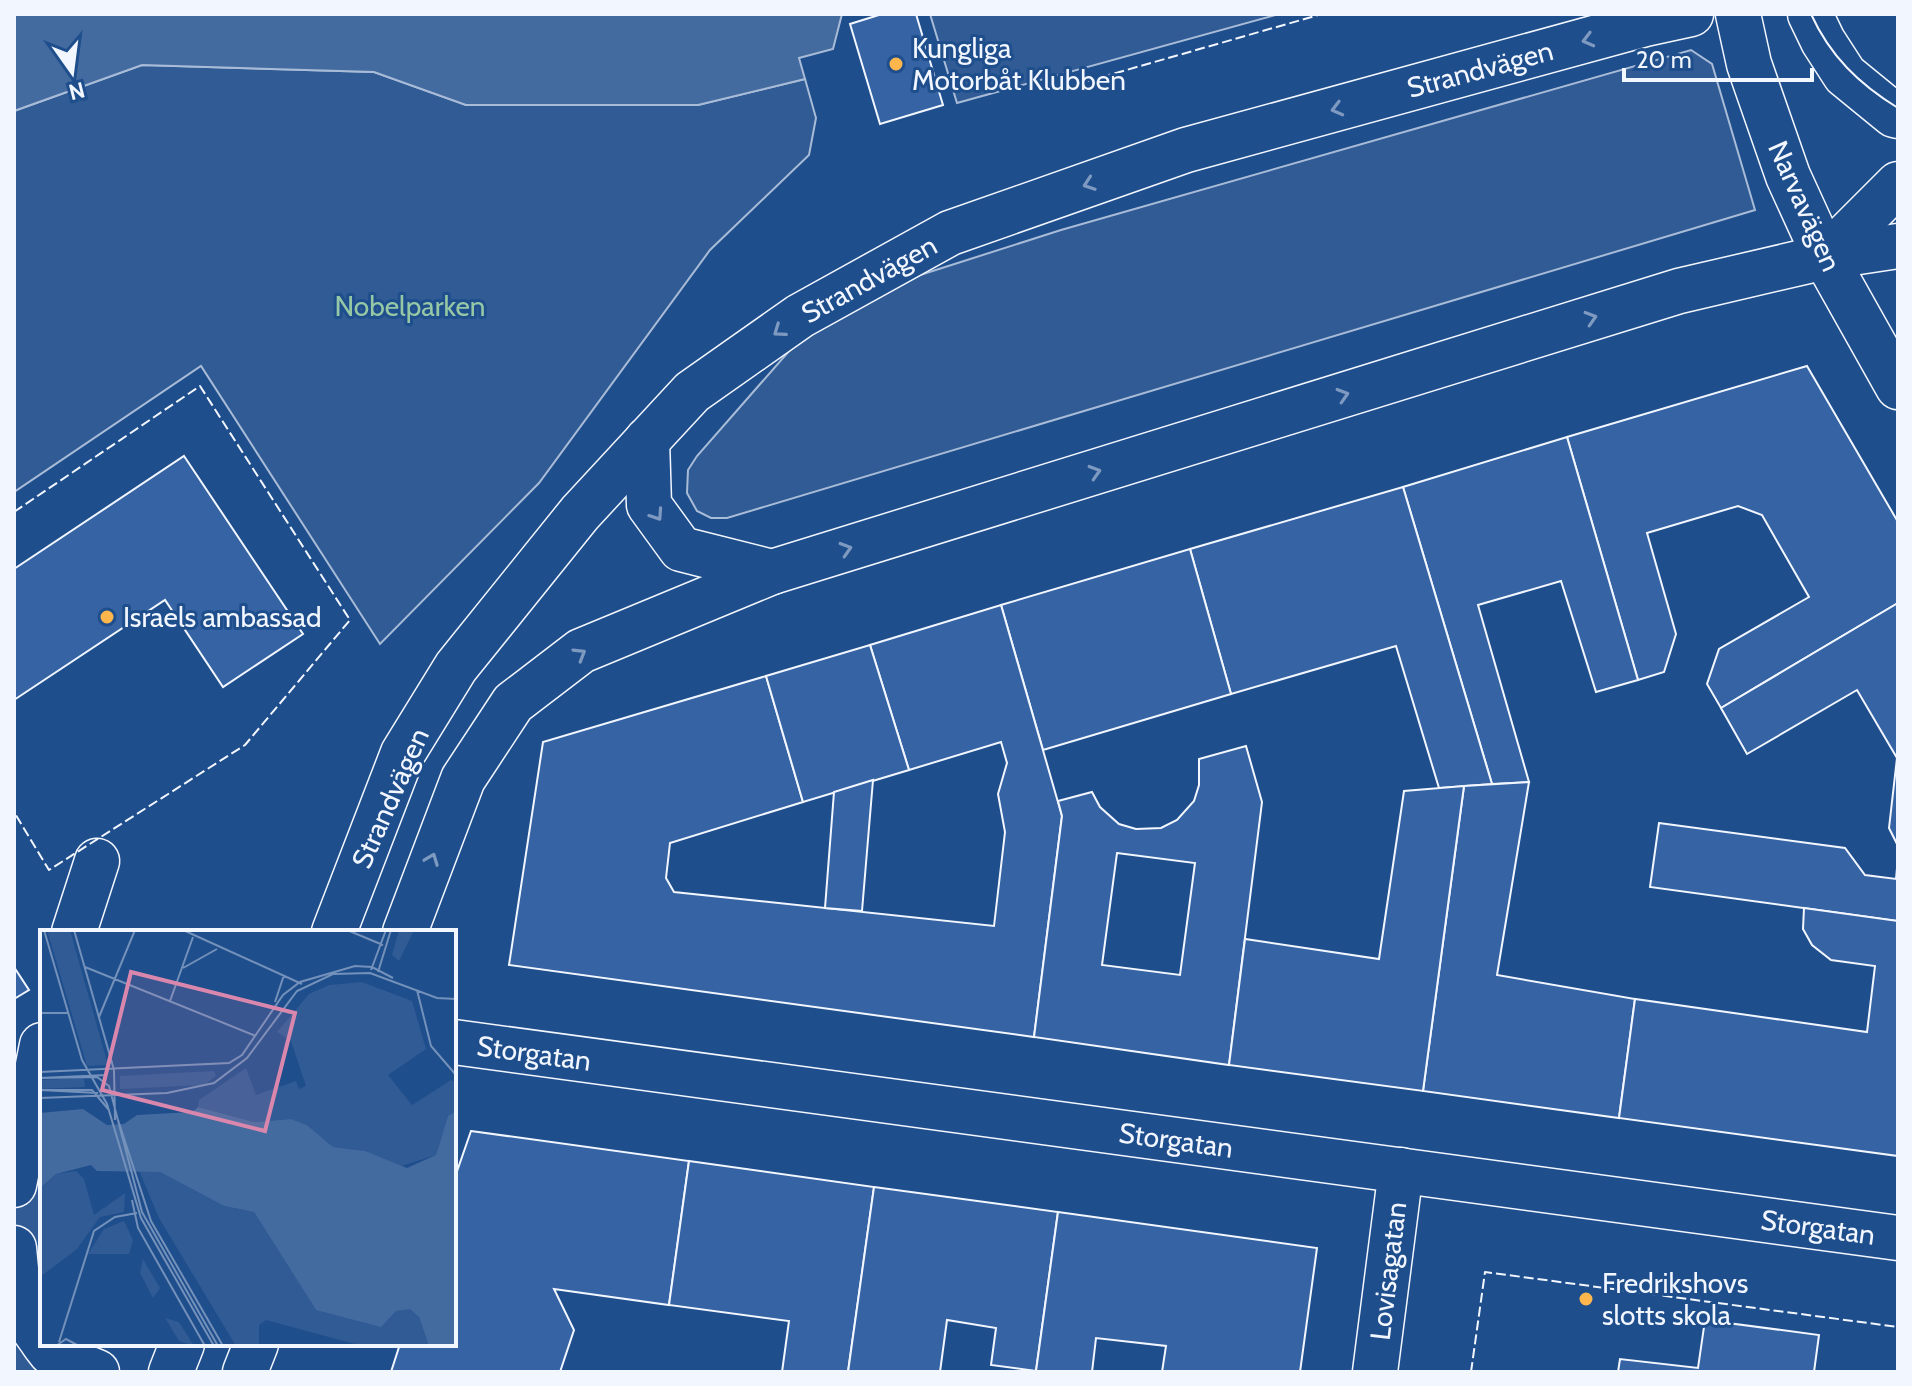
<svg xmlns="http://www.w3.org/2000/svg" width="1912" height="1386" font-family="Cabin,sans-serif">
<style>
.built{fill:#305b95;stroke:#a8bbd7;stroke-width:2}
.water{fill:#446ba0;stroke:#a8bbd7;stroke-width:2}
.building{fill:#3563a3;stroke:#f2f6ff;stroke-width:2;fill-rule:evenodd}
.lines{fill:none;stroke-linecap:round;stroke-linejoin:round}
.minor-casing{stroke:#f2f6ff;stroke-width:47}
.minor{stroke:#1f4e8c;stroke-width:44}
.tram{stroke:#f2f6ff;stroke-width:2}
.fence{stroke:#f2f6ff;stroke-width:2;stroke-dasharray:10 4;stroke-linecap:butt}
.oneway{stroke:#7e9ac0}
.poi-dot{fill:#ffb74d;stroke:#1f4e8c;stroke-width:3}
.labels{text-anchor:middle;stroke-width:6;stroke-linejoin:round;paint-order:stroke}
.poi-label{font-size:28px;fill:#f2f6ff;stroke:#1f4e8c;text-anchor:start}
.street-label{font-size:28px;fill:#f2f6ff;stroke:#1f4e8c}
.park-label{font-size:28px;fill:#97c8a6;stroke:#1f4e8c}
.inset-river{fill:none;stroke:#446ba0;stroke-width:4}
.inset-road{fill:none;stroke:#7391ba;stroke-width:2}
.view{fill:#da87ad;fill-opacity:0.15;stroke:#da87ad;stroke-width:4}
.inset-edge{fill:none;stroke:#f2f6ff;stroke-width:4}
</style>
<rect width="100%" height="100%" fill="#1f4e8c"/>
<!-- built -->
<g class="built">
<polygon points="930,14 1279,14 957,103"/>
<polygon points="1691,50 1712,64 1755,210 727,518 711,518 697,511 687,493 688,470 697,456 797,342 917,276 1061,230"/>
<polygon points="142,65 374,72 466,105 698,105 805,79 816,118 809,155 710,250 539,483 380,644 201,366 14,492 14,111"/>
<polygon points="14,1077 42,1086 42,1344 45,1372 14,1372"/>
</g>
<!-- water -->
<polygon class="water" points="14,14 842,14 833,49 799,58 805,79 698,105 466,105 374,72 142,65 14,111"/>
<!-- building -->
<g class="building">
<polygon points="882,14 916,14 943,105 880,124 850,24"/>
<polygon points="1807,366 1898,522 1898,603 1721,708 1707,684 1719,649 1809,597 1762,515 1738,506 1647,533 1676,634 1664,672 1638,680 1567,437"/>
<polygon points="1567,437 1638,680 1596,692 1561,581 1478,605 1529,782 1492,784 1403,487"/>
<polygon points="184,456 303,634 223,687 165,600 14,700 14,569"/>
<polygon points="1403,487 1492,784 1439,788 1396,646 1231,694 1190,549"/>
<polygon points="1190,549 1231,694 1043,750 1001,605"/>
<polygon points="1898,603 1898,846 1889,828 1897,758 1857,690 1747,754 1721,708"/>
<polygon points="1001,605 1062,816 1034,1037 509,965 543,742 766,676 803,802 670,843 666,878 674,892 994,926 1005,832 998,794 1007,763 1001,742 909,770 870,645"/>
<polygon points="870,645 909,770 803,802 766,676"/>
<path d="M 1246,746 L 1262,802 L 1229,1065 L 1034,1037 L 1062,816 L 1058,801 L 1092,792 L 1100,807 L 1119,824 L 1136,829 L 1161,828 L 1177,820 L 1194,801 L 1199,785 L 1199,759 ZM 1117,853 L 1195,863 L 1180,975 L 1102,965 Z"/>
<polygon points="873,780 862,911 825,908 834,792"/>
<polygon points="1529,782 1497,975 1635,999 1619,1118 1423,1091 1464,786"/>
<polygon points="1464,786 1423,1091 1229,1065 1245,939 1379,959 1404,791"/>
<polygon points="1659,823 1845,848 1865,875 1896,879 1898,857 1898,921 1650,887"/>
<polygon points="1804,908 1898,921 1898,1156 1619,1118 1635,999 1867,1032 1875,966 1831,960 1812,945 1803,929"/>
<polygon points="14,967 29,990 14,999"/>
<polygon points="471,1131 689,1161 669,1305 554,1289 574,1330 560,1372 391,1372 400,1344 454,1344 454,1180"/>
<polygon points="689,1161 874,1187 848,1372 782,1372 789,1321 669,1305"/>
<polygon points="874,1187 1058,1212 1036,1371 991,1365 996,1328 947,1320 940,1372 848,1372"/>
<polygon points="1058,1212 1317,1248 1300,1372 1162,1372 1166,1346 1096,1338 1092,1372 1036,1371"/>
<polygon points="1705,1320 1819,1335 1814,1372 1618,1372 1620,1359 1698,1368"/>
</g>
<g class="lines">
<defs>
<g id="minor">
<polyline points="1738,14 1749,64 1788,176 1825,257 1898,387"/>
<polyline points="1810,14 1823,41 1845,75 1894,115 1898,116"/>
<polyline points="1825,257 1898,184"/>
<polyline points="647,440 649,505 681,549 772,572"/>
<polyline points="74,932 97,861"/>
<polyline points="334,932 403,753 456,667 580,513 692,392 800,316 950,233 1186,150 1645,24 1691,14"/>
<polyline points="405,932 463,779 513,703 581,651 772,572 1679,291 1825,257 1898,246"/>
<polyline points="454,1042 1898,1238"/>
<polyline points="14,1185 42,1045"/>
<polyline points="14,1248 20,1310 42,1341"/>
<polyline points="44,1344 51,1353 97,1372"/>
<polyline points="171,1372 182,1344"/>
<polyline points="245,1372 256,1344"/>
<polyline points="1375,1372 1401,1170"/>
</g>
</defs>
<!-- minor casing -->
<use href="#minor" class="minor-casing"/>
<!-- minor -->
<use href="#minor" class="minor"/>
<!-- tram -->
<path class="tram" d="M 1811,14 C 1830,56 1859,84 1898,108"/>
<!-- fence -->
<g class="fence">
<polyline points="1074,85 1322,14"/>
<polyline points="14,512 200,386 350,620 245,745 49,870 14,812"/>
<polyline points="1471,1372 1485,1272 1898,1327"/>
</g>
</g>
<!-- one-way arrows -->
<defs><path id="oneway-chevron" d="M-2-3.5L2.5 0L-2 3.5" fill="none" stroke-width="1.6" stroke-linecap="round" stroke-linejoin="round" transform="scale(2)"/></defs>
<g class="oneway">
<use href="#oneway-chevron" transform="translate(1588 40) rotate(165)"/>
<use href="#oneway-chevron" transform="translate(1337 109) rotate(165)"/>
<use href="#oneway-chevron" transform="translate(1089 184) rotate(161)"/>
<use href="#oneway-chevron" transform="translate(1591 318) rotate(-17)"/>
<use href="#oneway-chevron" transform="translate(779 331) rotate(145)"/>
<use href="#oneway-chevron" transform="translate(1343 395) rotate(-17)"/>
<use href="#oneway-chevron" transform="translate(1095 472) rotate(-17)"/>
<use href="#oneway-chevron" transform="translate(657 515) rotate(56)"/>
<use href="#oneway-chevron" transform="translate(846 549) rotate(-17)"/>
<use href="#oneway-chevron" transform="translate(580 654) rotate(-31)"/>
<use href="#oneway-chevron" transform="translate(432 859) rotate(-69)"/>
</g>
<!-- markers -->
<g class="poi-dot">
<circle cx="896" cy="64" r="8"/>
<circle cx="107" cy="617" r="8"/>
<circle cx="1586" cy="1299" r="8"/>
</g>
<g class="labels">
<!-- poi labels -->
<g class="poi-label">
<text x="912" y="58">Kungliga<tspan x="912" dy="32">Motorbåt Klubben</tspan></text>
<text x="123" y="627">Israels ambassad</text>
<text x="1602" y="1293">Fredrikshovs<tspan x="1602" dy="32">slotts skola</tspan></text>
</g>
<!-- street labels -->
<g class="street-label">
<text transform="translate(1480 69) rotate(-15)" y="10">Strandvägen</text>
<text transform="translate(1805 206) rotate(66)" y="10">Narvavägen</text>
<text transform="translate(869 279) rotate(-29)" y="10">Strandvägen</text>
<text transform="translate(390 798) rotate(-66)" y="10">Strandvägen</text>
<text transform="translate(534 1053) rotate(8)" y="10">Storgatan</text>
<text transform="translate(1176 1140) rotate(8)" y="10">Storgatan</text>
<text transform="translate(1818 1227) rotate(8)" y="10">Storgatan</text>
<text transform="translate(1388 1271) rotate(-83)" y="10">Lovisagatan</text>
</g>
<!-- park labels -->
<g class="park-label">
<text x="410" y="316">Nobelparken</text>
</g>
</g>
<!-- overview -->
<g transform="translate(40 930)">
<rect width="416" height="416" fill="#1f4e8c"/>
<path d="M 7,0 L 30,0 L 68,135 L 47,136 ZM 359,0 L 374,0 L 359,31 L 352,25 ZM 322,52 L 372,71 L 386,119 L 348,145 L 372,175 L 411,150 L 416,152 L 416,181 L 408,186 L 396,225 L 358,237 L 325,221 L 293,217 L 267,195 L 251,189 L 214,192 L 158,177 L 159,170 L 206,138 L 216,165 L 256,151 L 259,159 L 266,156 L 251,111 L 237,102 L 269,64 L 289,55 ZM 174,141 L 176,146 L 164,155 L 80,159 L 80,146 ZM 44,148 L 45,157 L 0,159 L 0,150 ZM 98,238 L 120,242 L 184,276 L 214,282 L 276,380 L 370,378 L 379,387 L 389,416 L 322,416 L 226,390 L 219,395 L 219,416 L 196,416 L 119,288 ZM 36,241 L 44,249 L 54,285 L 85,263 L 84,282 L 60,287 L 37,319 L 0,347 L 0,258 L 16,244 ZM 84,291 L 93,310 L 89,324 L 48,324 L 64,299 ZM 103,329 L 120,358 L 113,368 L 100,343 ZM 125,388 L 139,392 L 154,416 L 139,411 Z" fill="#305b95"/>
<path d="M 158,177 L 214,192 L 251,189 L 267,195 L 293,217 L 325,221 L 367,238 L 396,225 L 408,186 L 416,181 L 416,416 L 389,416 L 379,387 L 370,379 L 356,381 L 341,397 L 276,380 L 214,282 L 184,276 L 120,242 L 57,241 L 51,235 L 16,244 L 0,258 L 0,183 L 43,179 L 67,195 L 84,194 L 97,185 L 153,182 Z" fill="#446ba0"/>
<path class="inset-river" d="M 0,221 L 79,223M 89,223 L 119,224 L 212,249 L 333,301 L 416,320"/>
<path class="inset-road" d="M 4,0 L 42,130 L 67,174 L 101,288 L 174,416M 34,0 L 74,140 L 75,190M 143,0 L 262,54M 307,0 L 343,15M 45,37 L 216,106M 143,38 L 177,19M 331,40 L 346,0M 338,42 L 351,0M 377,60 L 391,116 L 416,145M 130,71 L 153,7M 235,72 L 244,45M 0,83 L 28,83M 59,87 L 95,0M 0,142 L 189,133 L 202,125 L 243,65 L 260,52 L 315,36 L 332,37 L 353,48M 0,148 L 67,145M 0,148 L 57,147 L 69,156 L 102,282 L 178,416M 0,160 L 58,163M 0,160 L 52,160 L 69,180M 0,168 L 127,163 L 174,153 L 207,128 L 257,61 L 293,44 L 330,43 L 397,68 L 416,69M 77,187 L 111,291 L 183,416M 92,270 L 98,298 L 165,416M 19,412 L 54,301 L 75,287 L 97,283M 16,416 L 26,409 L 39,416"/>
<path class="view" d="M 91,42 L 255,83 L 225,201 L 62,160 Z"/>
<rect width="416" height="416" class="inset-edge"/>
</g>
<!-- border -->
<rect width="1912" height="1386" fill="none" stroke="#f2f6ff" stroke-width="32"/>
<!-- north arrow -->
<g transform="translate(72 72) rotate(166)" stroke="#1f4e8c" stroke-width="6" paint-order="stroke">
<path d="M0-6L14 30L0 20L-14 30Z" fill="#f2f6ff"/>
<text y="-12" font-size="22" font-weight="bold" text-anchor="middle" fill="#f2f6ff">N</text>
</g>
<!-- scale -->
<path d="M1624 68v12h188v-12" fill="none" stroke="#f2f6ff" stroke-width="4"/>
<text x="1636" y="68" font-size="24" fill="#f2f6ff" stroke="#1f4e8c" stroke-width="6" paint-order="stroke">20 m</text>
</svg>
